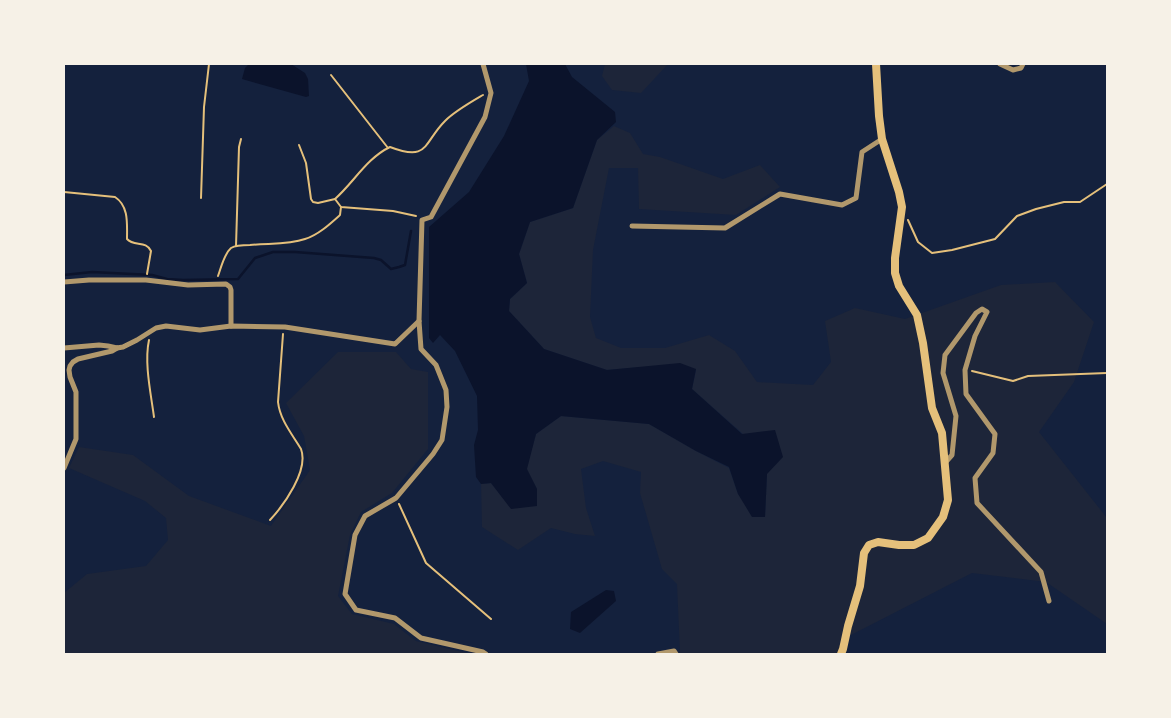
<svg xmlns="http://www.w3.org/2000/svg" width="1171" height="718" font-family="'Work Sans',sans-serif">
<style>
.green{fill:#1d2539}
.water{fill:#0b132b}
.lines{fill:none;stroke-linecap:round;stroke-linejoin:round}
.stream{stroke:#0b132b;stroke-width:2.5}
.path{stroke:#e5c07b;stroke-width:2}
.minor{stroke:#b1986c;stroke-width:5}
.secondary{stroke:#e5c07b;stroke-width:8}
</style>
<rect width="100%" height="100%" fill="#14213d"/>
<!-- green -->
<g class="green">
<polygon points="605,64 668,64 641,93 612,90 602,76"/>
<polygon points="614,126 630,133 643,154 660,157 723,179 760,165 780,187 736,215 639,209 638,168 609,168 593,250 590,317 596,338 621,348 665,348 709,335 735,351 757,382 813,385 831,362 825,321 855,308 905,319 1001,285 1055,282 1094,322 1074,382 1039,432 1107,518 1107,624 1046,582 972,573 851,635 838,654 676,654 680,653 677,584 662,569 640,493 641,472 603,461 581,469 586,508 595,536 575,534 551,528 518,550 482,527 481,484 491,483 512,509 537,489 526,469 536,434 561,416 649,424 696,451 729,468 738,494 765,517 767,474 743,434 692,389 696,370 642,367 607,370 544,349 509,311 510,299 527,283 519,254 530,222 573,208 597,140"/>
<polygon points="338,352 396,352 411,369 428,372 428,449 392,493 361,512 350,535 338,596 352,614 394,624 416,641 471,654 64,654 64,593 87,574 146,566 168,540 166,518 145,501 69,468 79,447 133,455 189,496 271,526 310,470 304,436 286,403"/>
</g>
<!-- water -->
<g class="water">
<polygon points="249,64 291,64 305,73 308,79 309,96 306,97 242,79 245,68"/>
<polygon points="526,64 565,64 572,77 615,112 616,122 597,140 573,208 530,222 519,254 527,283 510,299 509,311 544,349 607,370 680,363 696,369 692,389 742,434 775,430 783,457 767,474 765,517 752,517 738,494 729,467 696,451 649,424 561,416 536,434 527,469 537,489 537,506 511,509 491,483 481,484 476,477 474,445 478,430 477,396 455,351 440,335 433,343 429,338 429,227 469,192 504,136 529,81"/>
<polygon points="606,590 614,591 616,601 580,633 570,629 571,612"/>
</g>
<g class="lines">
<!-- stream -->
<polyline class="stream" points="64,275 92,272 152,275 167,279 183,280 238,279 255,258 273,252 295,252 374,258 381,260 391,269 399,267 405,265 411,231"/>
<!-- path -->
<g class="path">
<polyline points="331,75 388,148"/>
<polyline points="299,145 306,163 311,199 313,202 318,203 335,199 341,207 393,211 416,216"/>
<path d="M 64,192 L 115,197 C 129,206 127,224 127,239 C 134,247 146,240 151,251 L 147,274"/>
<polyline points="201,198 204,107 209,64"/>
<path d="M 335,199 C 354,182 367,158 390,147 C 429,162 423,143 445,121 C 455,111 471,102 483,95"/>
<polyline points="908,220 918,242 932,253 952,250 995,239 1017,216 1036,209 1064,202 1080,202 1107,184"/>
<polyline points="236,246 239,147 241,139"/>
<path d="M 218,276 C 221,268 224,254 231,248 C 236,245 245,245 250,245 C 268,243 288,245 305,239 C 318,235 330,224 340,215 L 341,207"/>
<path d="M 149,340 C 144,363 151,394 154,417"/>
<polyline points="972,371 1013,381 1028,376 1107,373"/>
<polyline points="399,504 426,563 491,619"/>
<path d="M 270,520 C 284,505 309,470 301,449 C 292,434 280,420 278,402 L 283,334"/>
</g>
<!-- minor -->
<g class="minor">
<polyline points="483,64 491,93 485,117 431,217 422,220 419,321 421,349 436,365 446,390 447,407 442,440 433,454 396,498 365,516 355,535 345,594 356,610 395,618 421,638 483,652 486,654"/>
<polyline points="1000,64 1013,70 1021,68 1023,64"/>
<polyline points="632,226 725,228 780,194 842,205 856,198 862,152 882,139"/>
<polyline points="64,282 89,280 146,280 188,285 226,284 230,287 231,290 231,326"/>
<polyline points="64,348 99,345 108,346 117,348 123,347 137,340 156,328 166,326 200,330 231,326 285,327 395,344 419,321"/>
<polyline points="944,464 952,455 956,416 943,373 945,355 976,313 982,309 987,312 975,336 965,370 966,394 995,434 993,453 975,478 977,503 1041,572 1049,601"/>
<polyline points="64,468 76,439 76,392 70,377 69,370 70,366 73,362 78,359 112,351 117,348"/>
<polyline points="658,654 674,651 676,654"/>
</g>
<!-- secondary -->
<polyline class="secondary" points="841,654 843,649 848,626 860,586 864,553 869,545 878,542 899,545 914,545 928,538 943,517 948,500 942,433 932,408 923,343 917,315 899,286 895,273 895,258 902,207 899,192 882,139 879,116 876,64"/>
</g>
<!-- border -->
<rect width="1171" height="718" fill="none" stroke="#f6f1e7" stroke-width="130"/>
</svg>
